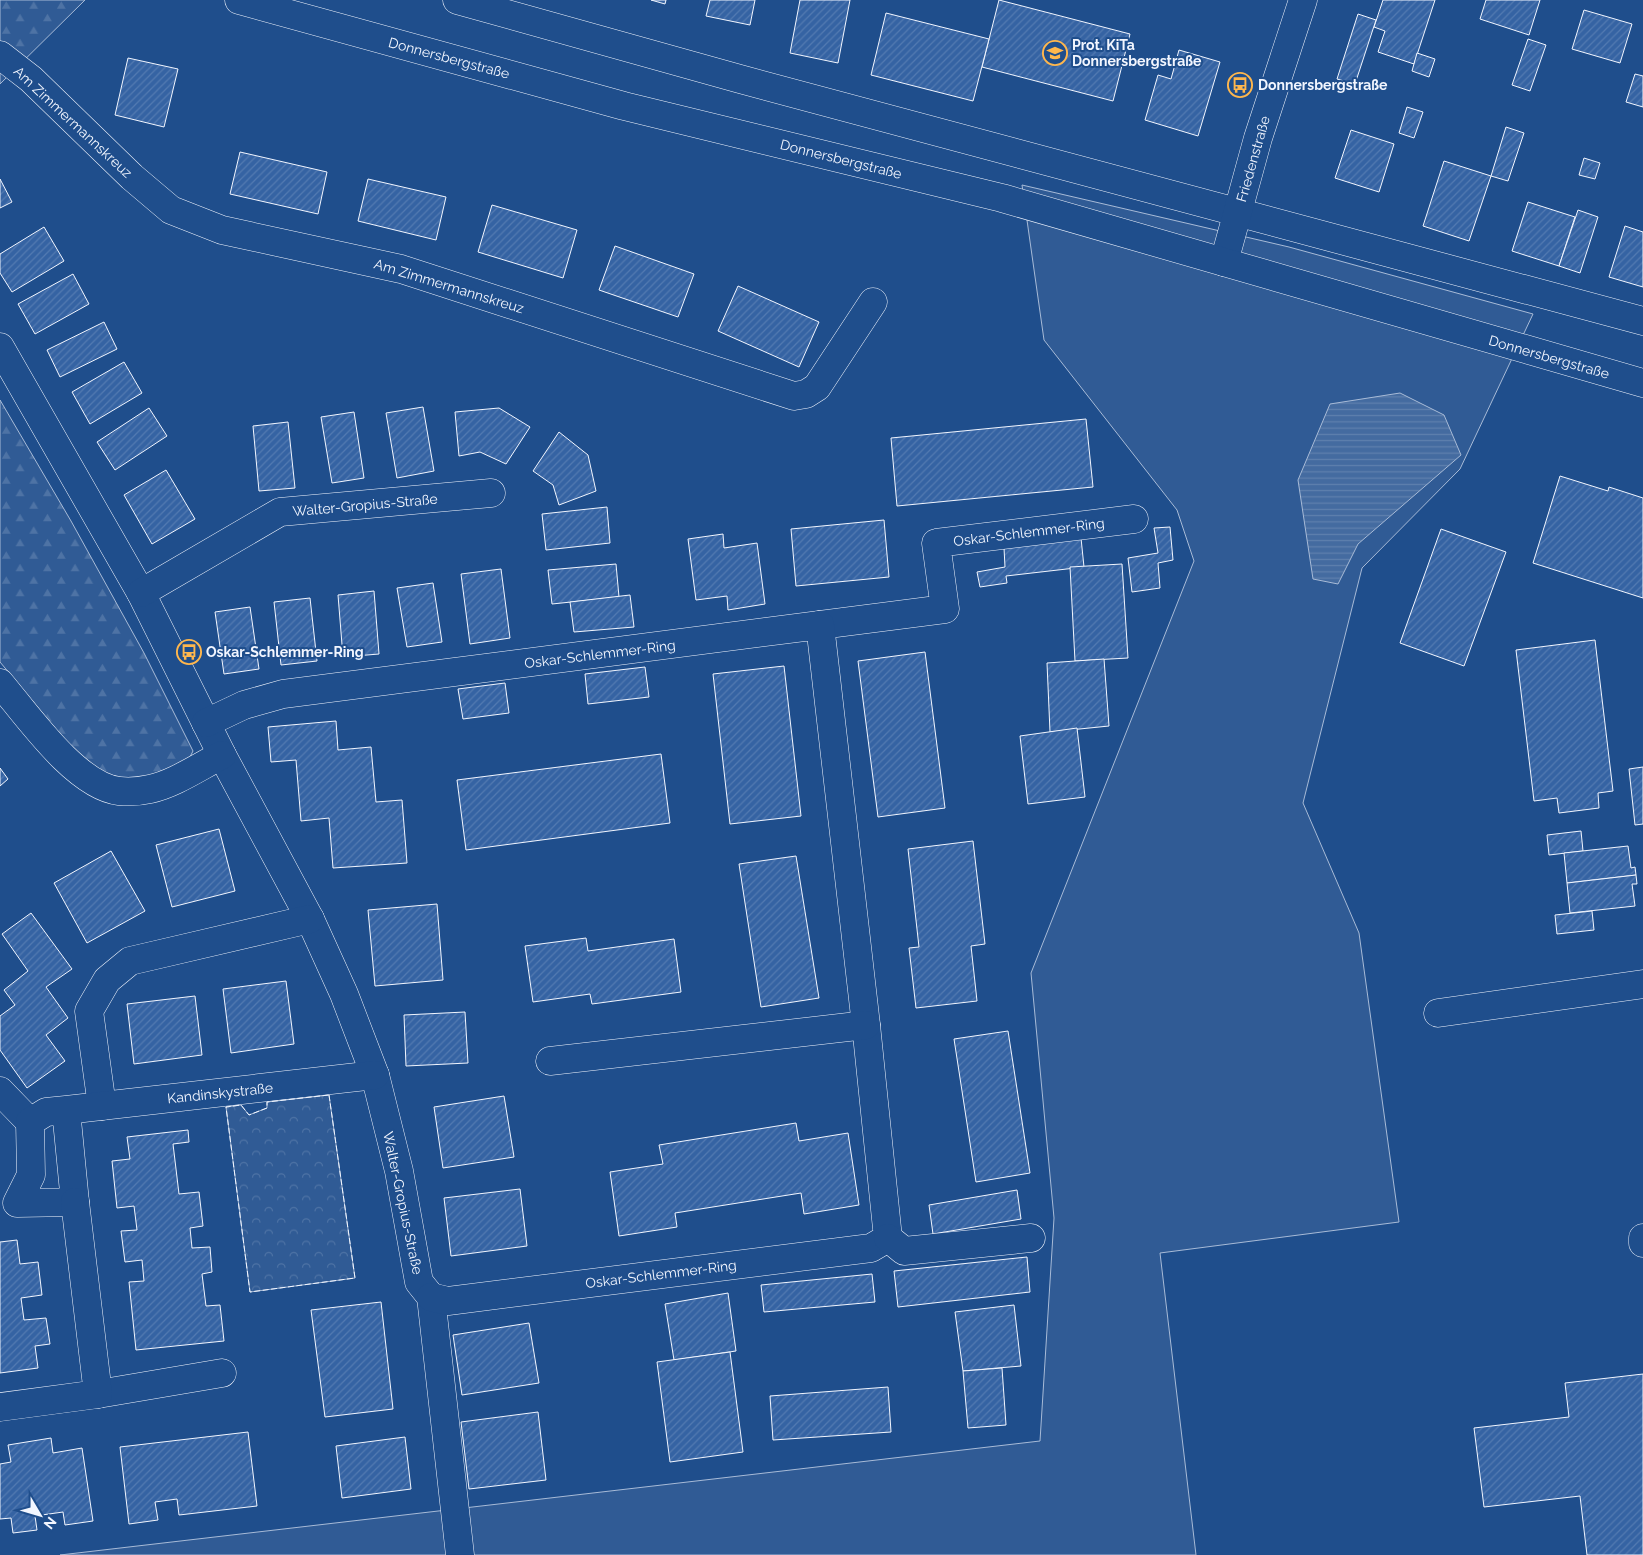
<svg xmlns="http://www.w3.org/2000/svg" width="1643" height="1555" font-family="Raleway,sans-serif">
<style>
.green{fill:#305b95;stroke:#a8bbd7}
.forest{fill:url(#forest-firs);stroke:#a8bbd7}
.park{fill:url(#park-crowns);stroke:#a8bbd7}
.water{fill:url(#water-rules);stroke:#a8bbd7}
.building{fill:url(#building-hatch);stroke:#f2f6ff}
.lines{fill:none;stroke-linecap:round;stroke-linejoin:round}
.minor-casing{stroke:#f2f6ff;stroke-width:29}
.major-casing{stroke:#f2f6ff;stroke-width:29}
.minor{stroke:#1f4e8c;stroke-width:28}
.major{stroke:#1f4e8c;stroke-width:28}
.fence{stroke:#f2f6ff;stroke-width:1;stroke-dasharray:6 2.5;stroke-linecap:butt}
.labels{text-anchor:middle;stroke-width:4;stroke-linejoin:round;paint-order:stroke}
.poi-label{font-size:14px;font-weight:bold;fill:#f2f6ff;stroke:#1f4e8c;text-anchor:start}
.street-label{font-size:14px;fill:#f2f6ff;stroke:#1f4e8c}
</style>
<defs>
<pattern id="forest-firs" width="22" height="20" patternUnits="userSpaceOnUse" patternTransform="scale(1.25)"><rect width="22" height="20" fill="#305b95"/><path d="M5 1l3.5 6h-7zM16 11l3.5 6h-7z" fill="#4e73a5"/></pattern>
<pattern id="park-crowns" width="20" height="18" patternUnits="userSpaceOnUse" patternTransform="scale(1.25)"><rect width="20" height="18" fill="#305b95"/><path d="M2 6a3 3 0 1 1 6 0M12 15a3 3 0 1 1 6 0" fill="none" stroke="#4e73a5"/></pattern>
<pattern id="water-rules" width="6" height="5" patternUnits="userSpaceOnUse" patternTransform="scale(1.25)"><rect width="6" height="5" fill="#446ba0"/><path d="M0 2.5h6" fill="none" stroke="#5f81ae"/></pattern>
<pattern id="building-hatch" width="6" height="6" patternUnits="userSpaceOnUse" patternTransform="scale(1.25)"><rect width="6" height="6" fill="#3563a3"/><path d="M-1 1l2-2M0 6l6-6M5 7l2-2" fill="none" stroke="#537ab1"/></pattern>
</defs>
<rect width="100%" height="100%" fill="#1f4e8c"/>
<!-- green -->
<polygon class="green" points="1022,185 1289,247 1533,314 1460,469 1362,568 1303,803 1359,933 1399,1222 1160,1253 1196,1555 60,1555 1040,1441 1054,1218 1031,973 1194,561 1177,510 1044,340"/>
<!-- forest -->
<g class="forest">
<polygon points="0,0 85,0 0,84"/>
<polygon points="0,400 71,521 144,653 193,751 188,761 136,781 106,774 76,753 0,662"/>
</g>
<!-- park -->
<polygon class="park" points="329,1095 355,1278 250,1292 226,1107 241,1105 249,1115 267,1108 267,1102"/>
<!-- water -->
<polygon class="water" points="1400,393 1444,415 1461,455 1358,544 1338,584 1313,579 1298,480 1330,404"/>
<!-- building -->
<g class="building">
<polygon points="651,0 666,0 665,4"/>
<polygon points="710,0 755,0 750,25 706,16"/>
<polygon points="800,0 850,0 838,63 790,53"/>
<polygon points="999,0 1130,34 1113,101 982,67"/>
<polygon points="1383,0 1435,0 1414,64 1378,52 1385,31 1374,27"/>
<polygon points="1486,0 1540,0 1529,35 1480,19"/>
<polygon points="1584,10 1632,24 1620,63 1572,49"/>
<polygon points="886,13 989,39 973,101 871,75"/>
<polygon points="1358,14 1376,20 1355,84 1337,79"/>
<polygon points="1528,39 1546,45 1530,91 1512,85"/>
<polygon points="1179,50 1220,62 1198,136 1145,120 1158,75 1171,79"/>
<polygon points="1417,53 1435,59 1429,77 1412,71"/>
<polygon points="128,58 178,69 164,127 115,115"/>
<polygon points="1635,74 1643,76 1643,107 1626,102"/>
<polygon points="1407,107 1423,112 1414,138 1399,133"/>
<polygon points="1506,127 1524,133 1508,181 1491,176"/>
<polygon points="1351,130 1394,144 1379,192 1335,178"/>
<polygon points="240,152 327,172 318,214 230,194"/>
<polygon points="1584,158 1600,163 1595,179 1579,175"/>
<polygon points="1444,161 1491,176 1469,241 1423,226"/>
<polygon points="0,179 12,202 0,208"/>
<polygon points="368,179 446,197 436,240 358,221"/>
<polygon points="1528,202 1575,217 1559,266 1512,251"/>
<polygon points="492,205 577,230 563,278 478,252"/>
<polygon points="1578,210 1598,217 1580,273 1559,266"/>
<polygon points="1625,226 1643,232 1643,287 1609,277"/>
<polygon points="44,227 64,261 12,292 0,273 0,254"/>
<polygon points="615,246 694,274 678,317 599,290"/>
<polygon points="73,274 89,304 35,334 18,304"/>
<polygon points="738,286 819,322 799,367 718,331"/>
<polygon points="104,322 117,349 60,377 47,350"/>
<polygon points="124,362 142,393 90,424 72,392"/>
<polygon points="423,407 434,471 397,478 386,413"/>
<polygon points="149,408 167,436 115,470 97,442"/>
<polygon points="499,408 530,427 506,464 480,452 459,456 455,412"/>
<polygon points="354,412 364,478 332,483 321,417"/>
<polygon points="1086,419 1093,487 897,506 891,438"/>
<polygon points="288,422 295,488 259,491 253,426"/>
<polygon points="559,432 588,455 596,491 559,505 553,485 533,471"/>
<polygon points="166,470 195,519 152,544 124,495"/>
<polygon points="1560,476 1608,491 1609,487 1643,498 1643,598 1533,563"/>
<polygon points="607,507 610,543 546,550 542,514"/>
<polygon points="884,520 889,577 796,586 791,529"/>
<polygon points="1170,527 1173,560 1158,563 1160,588 1132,592 1128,558 1158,553 1154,528"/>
<polygon points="1441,529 1506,552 1464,666 1400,643"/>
<polygon points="723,534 724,548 757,543 765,604 728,610 727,596 696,600 688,539"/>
<polygon points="1081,538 1084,567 1006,576 1007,583 980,587 977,572 1005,567 1004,548"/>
<polygon points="616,564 619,597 552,604 548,570"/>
<polygon points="1122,564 1128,658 1075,661 1070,567"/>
<polygon points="501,569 510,638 470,644 461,574"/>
<polygon points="433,583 442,642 407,647 397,588"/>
<polygon points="374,591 379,654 343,657 338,595"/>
<polygon points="630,595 634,627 574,632 570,602"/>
<polygon points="310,598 317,661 281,665 274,602"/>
<polygon points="250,607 259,669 224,674 215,612"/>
<polygon points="1595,640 1613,791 1598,793 1599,808 1559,813 1557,798 1534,801 1516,650"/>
<polygon points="925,652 945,808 878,817 858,661"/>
<polygon points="1104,659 1109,726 1050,732 1047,663"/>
<polygon points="784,666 801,816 730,824 713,674"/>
<polygon points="645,667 649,697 588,704 585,674"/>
<polygon points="505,683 509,713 463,719 458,689"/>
<polygon points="336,721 338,750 371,747 376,802 402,800 407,863 333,868 329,818 301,821 296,760 271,762 268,727"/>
<polygon points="1077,728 1085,797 1028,804 1020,736"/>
<polygon points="661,754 670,823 466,850 457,780"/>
<polygon points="1643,767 1643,824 1635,825 1629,769"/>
<polygon points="0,768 8,779 0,786"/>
<polygon points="219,829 235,891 172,907 156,845"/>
<polygon points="1581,831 1583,851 1549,855 1547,835"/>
<polygon points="973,841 985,944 971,946 977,1001 916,1008 909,948 919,947 908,849"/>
<polygon points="1628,846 1631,868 1635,867 1636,875 1567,883 1564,853"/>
<polygon points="111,851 145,911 87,943 54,883"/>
<polygon points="796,856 819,998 761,1007 739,864"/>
<polygon points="1636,875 1637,884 1632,884 1635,906 1570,913 1567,883"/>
<polygon points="437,904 443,980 375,986 368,910"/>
<polygon points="1592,911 1594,930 1557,934 1555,915"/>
<polygon points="31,913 72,969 46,987 68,1018 46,1035 65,1061 27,1088 0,1050 0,1016 15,1005 4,990 28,971 2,934"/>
<polygon points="586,938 588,951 674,939 681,992 592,1004 590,994 533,1002 525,946"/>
<polygon points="286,981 294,1044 231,1053 223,989"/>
<polygon points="195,996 202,1055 134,1064 127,1004"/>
<polygon points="465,1012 468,1063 406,1066 404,1015"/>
<polygon points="1008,1031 1030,1173 976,1182 954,1039"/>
<polygon points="504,1096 514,1157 443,1168 434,1107"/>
<polygon points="796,1123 799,1141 848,1133 859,1205 804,1214 801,1193 675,1213 677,1227 619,1236 610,1172 663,1164 659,1145"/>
<polygon points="188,1130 189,1142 173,1144 179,1194 199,1192 203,1226 190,1228 192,1248 210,1247 212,1272 202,1274 206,1306 220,1305 224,1341 136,1350 129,1282 144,1281 142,1260 125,1262 121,1231 137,1230 134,1206 117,1208 112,1161 130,1159 127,1137"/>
<polygon points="520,1189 527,1246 451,1256 444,1198"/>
<polygon points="1017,1190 1021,1219 933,1234 929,1205"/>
<polygon points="17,1240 20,1264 38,1262 42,1295 21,1298 24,1320 46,1318 50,1344 35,1346 38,1368 0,1373 0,1242"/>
<polygon points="1027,1257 1030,1292 898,1307 894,1271"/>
<polygon points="872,1274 875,1302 764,1312 761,1285"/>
<polygon points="728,1293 736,1351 674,1360 665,1304"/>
<polygon points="381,1302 393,1409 325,1417 311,1310"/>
<polygon points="1014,1305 1021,1366 963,1371 955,1312"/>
<polygon points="529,1323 539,1383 462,1395 453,1335"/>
<polygon points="730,1352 743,1452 670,1462 657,1362"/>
<polygon points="1002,1368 1006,1425 968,1428 963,1371"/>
<polygon points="1643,1374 1643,1555 1587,1555 1580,1496 1484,1507 1474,1428 1569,1417 1565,1383"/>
<polygon points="888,1387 891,1432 773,1440 770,1396"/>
<polygon points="538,1412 546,1480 469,1489 461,1422"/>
<polygon points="248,1432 257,1506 179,1515 177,1499 155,1502 158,1520 129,1524 120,1447"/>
<polygon points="405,1437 411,1489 342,1498 336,1446"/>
<polygon points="51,1438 53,1453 82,1448 93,1521 65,1525 63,1512 35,1516 37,1530 13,1533 11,1518 0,1519 0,1464 11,1462 8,1445"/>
</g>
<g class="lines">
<defs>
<g id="minor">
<polyline points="457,0 740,79 1643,321"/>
<polyline points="0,55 31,79 132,177 171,210 222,230 401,269 794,396 806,394 817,387 873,302"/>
<polyline points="1224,262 1258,138 1303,0"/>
<polyline points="0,347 141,593 222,755 310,919 344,994 375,1075 399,1171 419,1282 431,1297 460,1555"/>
<polyline points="141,593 280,512 491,493"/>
<polyline points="820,625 945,609 936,543 1134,519"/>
<path d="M 0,683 C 27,715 76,786 119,791 C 128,792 141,791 150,789 C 174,784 200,766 222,755"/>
<polyline points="206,723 244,705 283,694 820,625 866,1025 888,1238 871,1248 448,1301 431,1297"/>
<polyline points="1438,1013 1643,984"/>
<polyline points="550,1061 866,1025"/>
<polyline points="0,1091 30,1122"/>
<polyline points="102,1106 89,1011 107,980 130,961 310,919"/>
<polyline points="66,1110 75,1202 17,1203 31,1175 30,1122 46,1112 66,1110 375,1075"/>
<polyline points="888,1238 904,1251 1031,1238"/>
<polyline points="1643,1238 1643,1243"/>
<polyline points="98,1394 222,1373"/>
<polyline points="0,1407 98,1394 75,1202"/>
</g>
<polyline id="major" points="239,0 624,106 1002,198 1643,383"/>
</defs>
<!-- minor casing -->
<use href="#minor" class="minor-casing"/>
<!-- major casing -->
<use href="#major" class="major-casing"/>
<!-- minor -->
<use href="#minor" class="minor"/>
<!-- major -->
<use href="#major" class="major"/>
<!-- fence -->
<polygon class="fence" points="329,1095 355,1278 250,1292 226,1107 241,1105 249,1115 267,1108 267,1102"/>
</g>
<!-- icons -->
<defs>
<symbol id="school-ring" viewBox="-11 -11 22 22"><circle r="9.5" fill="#1f4e8c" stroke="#ffb74d" stroke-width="1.5"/><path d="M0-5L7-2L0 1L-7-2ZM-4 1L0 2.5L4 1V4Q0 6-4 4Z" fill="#ffb74d"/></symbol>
<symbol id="bus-ring" viewBox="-11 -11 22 22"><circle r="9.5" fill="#1f4e8c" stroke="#ffb74d" stroke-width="1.5"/><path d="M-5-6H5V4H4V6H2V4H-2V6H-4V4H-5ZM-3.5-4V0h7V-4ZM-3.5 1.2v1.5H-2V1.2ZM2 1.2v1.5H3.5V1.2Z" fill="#ffb74d"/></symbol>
</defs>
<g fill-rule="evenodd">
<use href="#school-ring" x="1041" y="39" width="28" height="28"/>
<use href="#bus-ring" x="1226" y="71" width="28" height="28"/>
<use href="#bus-ring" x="175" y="638" width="28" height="28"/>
</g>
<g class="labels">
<!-- poi labels -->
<g class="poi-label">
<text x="1072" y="50">Prot. KiTa<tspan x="1072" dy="16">Donnersbergstraße</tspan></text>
<text x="1258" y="90">Donnersbergstraße</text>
<text x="206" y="657">Oskar-Schlemmer-Ring</text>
</g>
<!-- street labels -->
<g class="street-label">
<text transform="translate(449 58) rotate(15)" y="5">Donnersbergstraße</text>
<text transform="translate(73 122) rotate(43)" y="5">Am Zimmermannskreuz</text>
<text transform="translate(841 159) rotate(14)" y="5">Donnersbergstraße</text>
<text transform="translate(1253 159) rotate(-74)" y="5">Friedenstraße</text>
<text transform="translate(449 286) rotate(17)" y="5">Am Zimmermannskreuz</text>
<text transform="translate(1549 357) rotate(16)" y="5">Donnersbergstraße</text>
<text transform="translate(365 505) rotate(-5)" y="5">Walter-Gropius-Straße</text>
<text transform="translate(1029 532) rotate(-7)" y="5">Oskar-Schlemmer-Ring</text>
<text transform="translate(600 654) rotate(-7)" y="5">Oskar-Schlemmer-Ring</text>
<text transform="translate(220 1093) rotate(-6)" y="5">Kandinskystraße</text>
<text transform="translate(403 1203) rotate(78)" y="5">Walter-Gropius-Straße</text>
<text transform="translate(661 1274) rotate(-7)" y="5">Oskar-Schlemmer-Ring</text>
</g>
</g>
<!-- north arrow -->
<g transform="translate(40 1515) rotate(128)" stroke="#1f4e8c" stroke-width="4" paint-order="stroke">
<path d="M0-4L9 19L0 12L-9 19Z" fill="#f2f6ff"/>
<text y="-8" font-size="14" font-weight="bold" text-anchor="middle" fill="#f2f6ff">N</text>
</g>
</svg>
